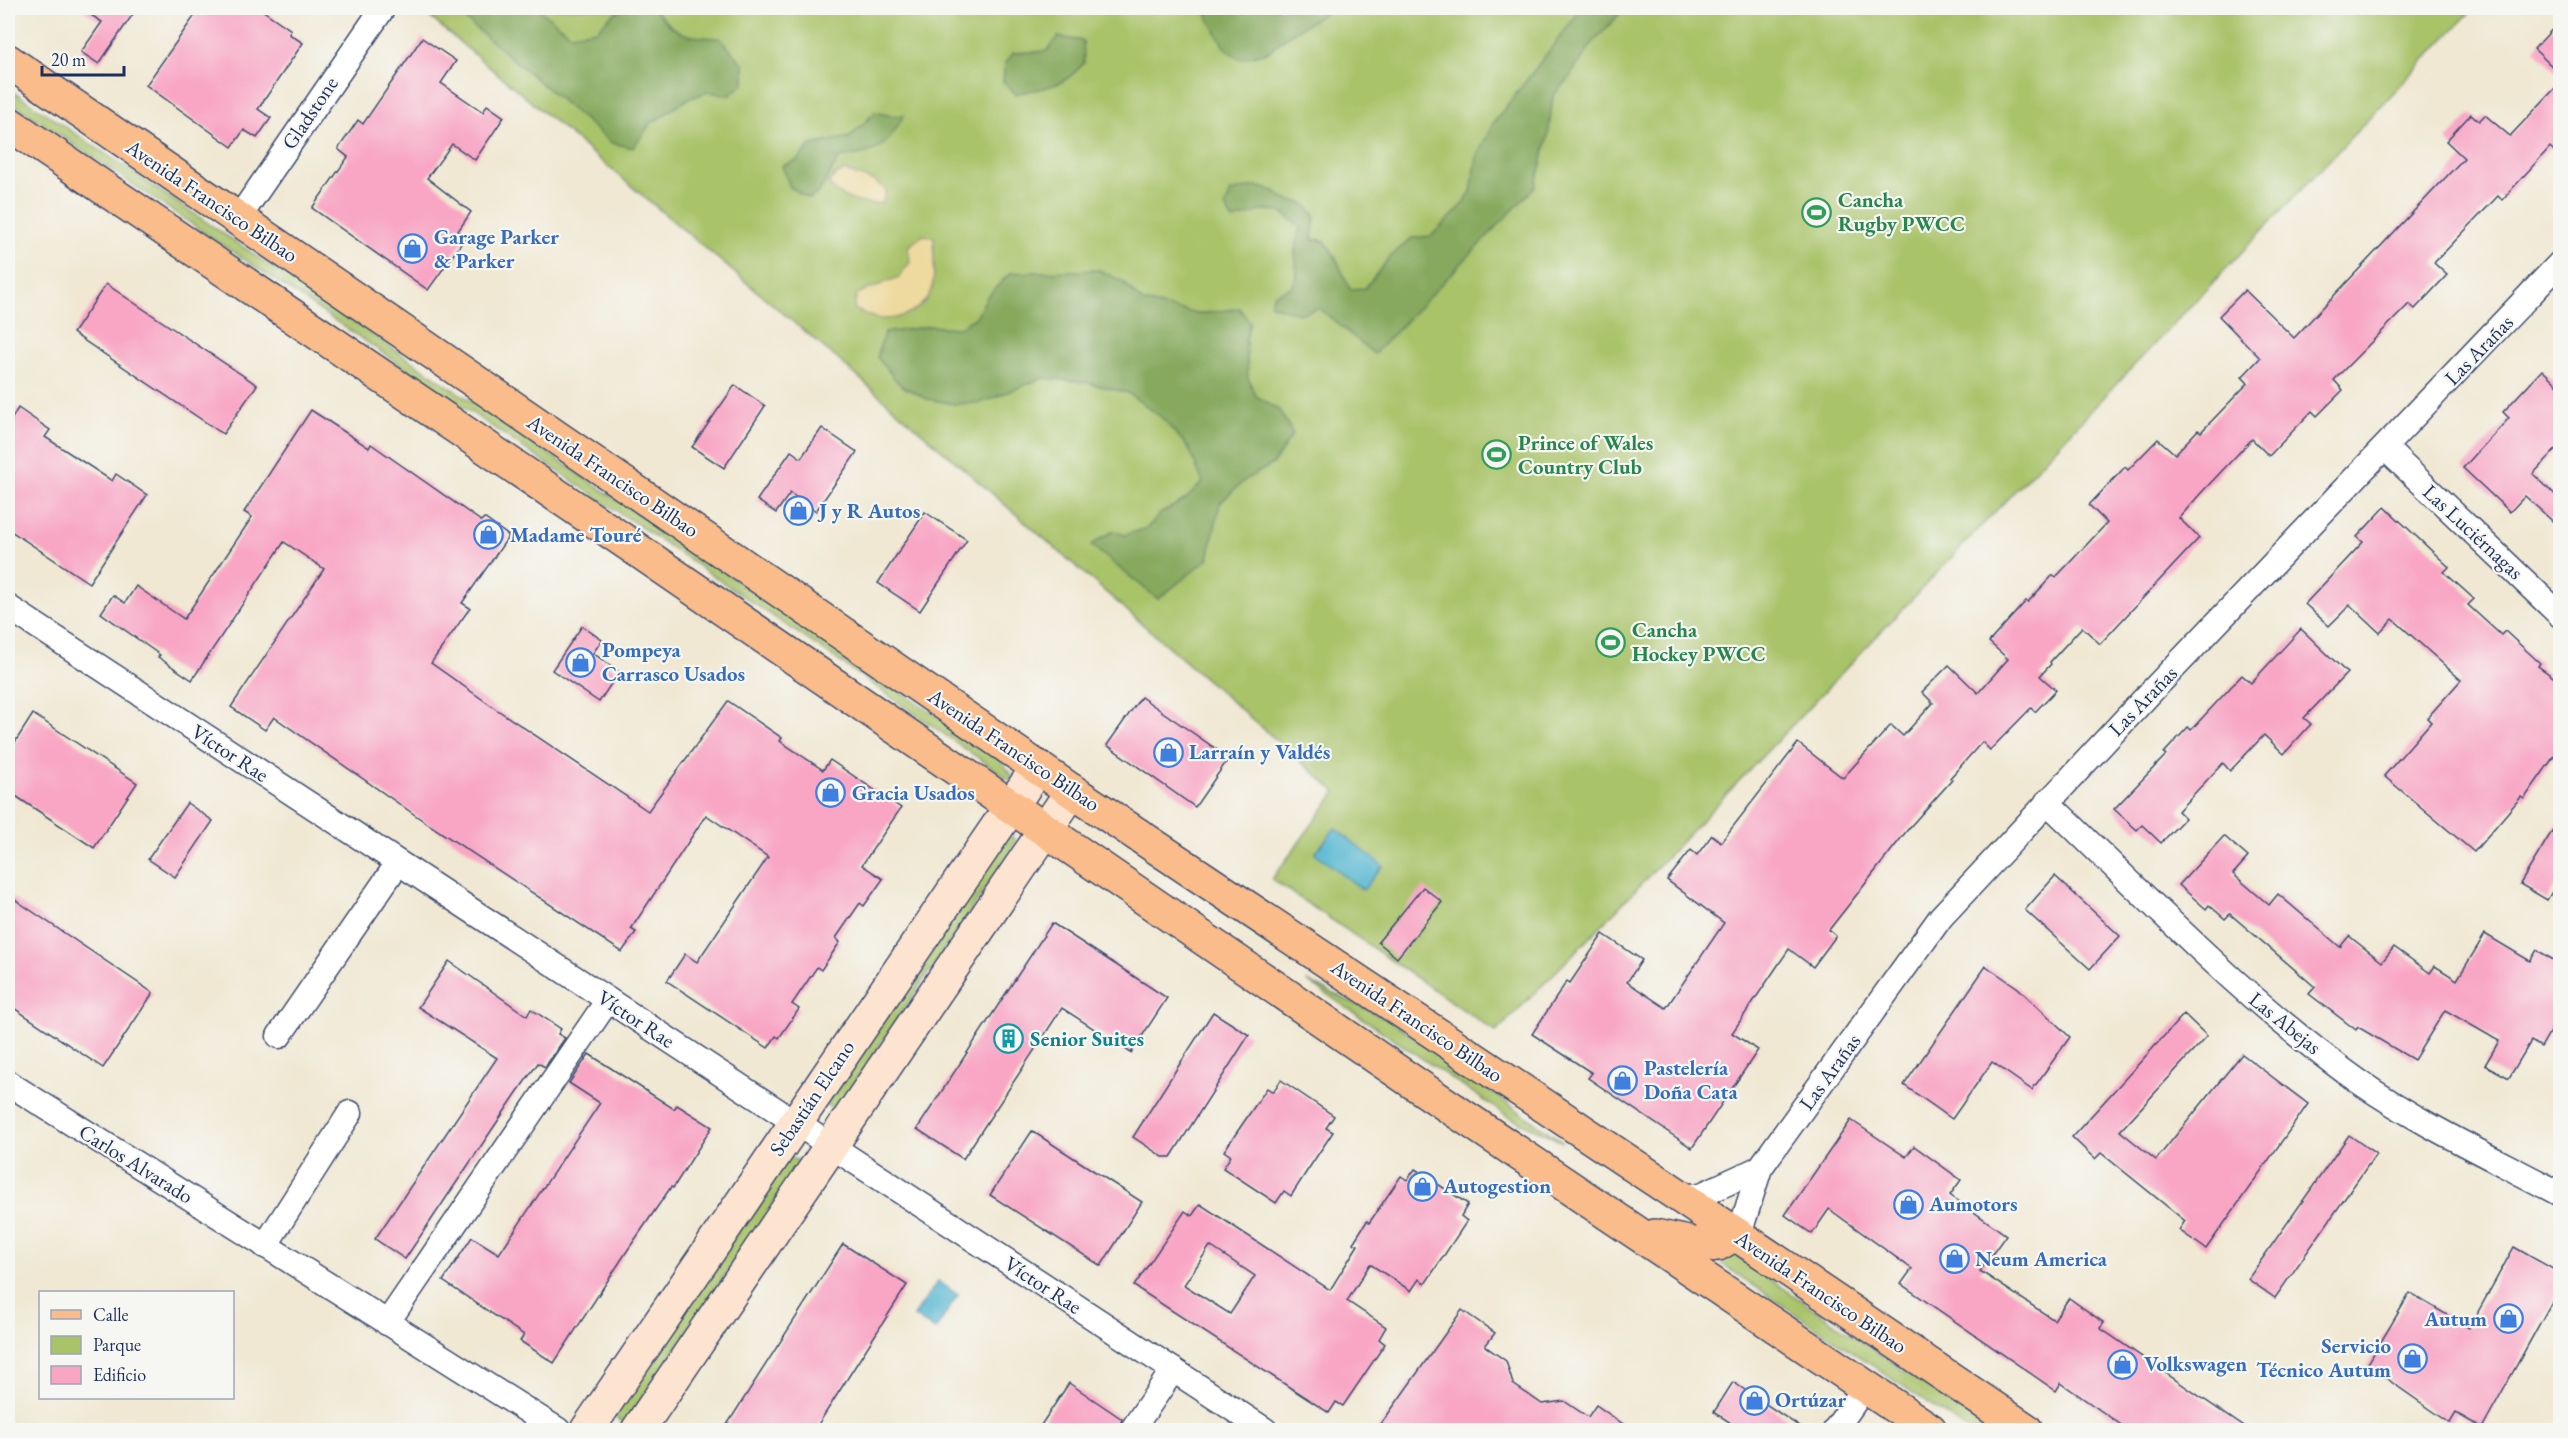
<svg xmlns="http://www.w3.org/2000/svg" width="2568" height="1438" font-family="'EB Garamond',serif">
<style>
.green{fill:#a9c369;stroke:#627964;stroke-width:1.5}
.forest{fill:#86a95d;stroke:#506c5e;stroke-width:1.5}
.sand{fill:#eeda9e;stroke:#84847e;stroke-width:1.5}
.water{fill:#52b6d0;stroke:#367297;stroke-width:1.5}
.building{fill:#f8a6c4;fill-rule:evenodd}
.lines{fill:none;stroke-linecap:round;stroke-linejoin:round}
.street-casing{stroke:#3b4b70;stroke-width:27}
.secondary-casing{stroke:#3b4b70;stroke-width:36}
.primary-casing{stroke:#3b4b70;stroke-width:36}
.street{stroke:#fff;stroke-width:24}
.secondary{stroke:#fde4d0;stroke-width:33}
.primary{stroke:#f9bc8a;stroke-width:33}
.labels{text-anchor:middle;stroke-width:4.5;stroke-linejoin:round;paint-order:stroke}
.street-label{font-size:21px;fill:#1b2f5e;stroke:#f6f6f2}
.leisure-label{font-size:21px;font-weight:bold;fill:#27864d;stroke:#f6f6f2;text-anchor:start}
.shop-label{font-size:21px;font-weight:bold;fill:#366cbe;stroke:#f6f6f2;text-anchor:start}
.culture-label{font-size:21px;font-weight:bold;fill:#0d838f;stroke:#f6f6f2;text-anchor:start}
</style>
<rect width="100%" height="100%" fill="#f6f6f2"/>
<filter id="ink" filterUnits="userSpaceOnUse"><feTurbulence type="fractalNoise" baseFrequency=".0167" numOctaves="2"/><feDisplacementMap in="SourceGraphic" scale="12" xChannelSelector="R" yChannelSelector="G"/><feConvolveMatrix kernelMatrix="1 2 1 2 8 2 1 2 1" color-interpolation-filters="sRGB"/></filter>
<filter id="wash" filterUnits="userSpaceOnUse"><feTurbulence type="fractalNoise" baseFrequency=".008" numOctaves="4" result="noise"/><feDisplacementMap in="SourceGraphic" scale="24" xChannelSelector="R" yChannelSelector="G"/><feGaussianBlur stdDeviation="1.35" result="paint"/><feColorMatrix in="noise" values="0 0 0 0 0 0 0 0 0 0 0 0 0 0 0 0 0 1.4 0 .05"/><feComposite in="paint" operator="in"/></filter>
<g filter="url(#wash)">
<rect width="100%" height="100%" fill="#f0e8d3"/>
<!-- green -->
<g class="green">
<polygon points="419,8 2474,8 1602,925 1496,1032 1272,879 1336,792 828,351"/>
<polygon points="8,88 1000,759 1013,777 1010,780 829,654 8,100"/>
<polygon points="1007,836 1013,837 1015,840 1014,846 837,1108 827,1106 827,1100"/>
<polygon points="1307,981 1389,1020 1563,1142 1509,1117"/>
<polygon points="788,1157 797,1160 799,1165 625,1424 611,1414"/>
<polygon points="1728,1250 1990,1430 1968,1430 1710,1256"/>
</g>
<!-- forest -->
<g class="forest">
<path d="M 452,8 L 537,8 L 571,34 L 597,30 C 616,8 626,4 655,10 C 678,36 686,37 720,38 L 744,65 L 744,83 L 730,95 L 707,92 L 688,99 L 650,124 L 633,148 L 612,143 Z"/>
<polygon points="1203,8 1327,8 1326,12 1286,37 1268,52 1239,59 1224,47"/>
<path d="M 1582,8 L 1625,8 L 1591,45 L 1567,81 L 1553,96 L 1548,137 L 1535,187 L 1374,354 L 1319,308 L 1299,314 L 1270,304 L 1273,295 L 1293,286 L 1297,276 L 1295,251 L 1300,227 C 1273,201 1265,211 1233,220 L 1225,207 L 1231,192 L 1256,186 L 1274,191 L 1286,200 L 1303,203 L 1315,215 L 1312,239 L 1325,241 L 1336,258 L 1350,289 L 1365,288 L 1391,256 L 1412,238 L 1431,236 L 1458,210 L 1471,192 L 1477,156 L 1492,125 Z"/>
<path d="M 1058,37 L 1083,41 L 1084,63 C 1060,90 1049,86 1015,94 L 1003,81 L 1005,64 L 1013,53 L 1047,51 Z"/>
<path d="M 875,112 L 892,116 L 904,115 C 883,152 880,151 839,158 L 819,192 L 809,199 L 790,187 L 782,166 L 797,160 L 811,145 L 850,137 Z"/>
<polygon points="1099,270 1122,281 1143,302 1200,314 1239,308 1250,322 1246,339 1248,378 1256,396 1279,410 1293,434 1273,464 1245,480 1220,503 1208,559 1158,599 1091,545 1113,531 1125,535 1147,528 1161,513 1186,499 1203,482 1188,447 1161,417 1128,393 1084,382 1043,378 980,403 955,404 927,399 900,385 877,357 884,333 930,326 959,328 976,317 987,297 1010,273"/>
</g>
<!-- sand -->
<g class="sand">
<path d="M 845,171 L 874,181 L 886,190 L 882,203 C 862,205 841,200 828,183 L 835,175 Z"/>
<path d="M 923,235 L 934,237 C 933,254 936,272 932,288 C 925,310 900,320 880,319 C 871,318 862,312 854,309 L 857,294 L 899,277 L 910,262 L 908,247 Z"/>
</g>
<!-- water -->
<g class="water">
<polygon points="1335,828 1383,866 1363,890 1315,853"/>
<polygon points="938,1281 958,1295 935,1330 914,1316"/>
</g>
<g id="blocks">
<!-- building -->
<g class="building">
<polygon points="80,8 137,8 99,64 81,52 102,22"/>
<polygon points="200,8 259,8 291,30 289,34 303,43 258,109 271,118 257,138 244,130 232,147 146,85"/>
<polygon points="2560,21 2560,74 2534,49"/>
<polygon points="422,38 456,61 441,83 483,112 487,105 504,117 475,160 452,144 427,178 471,212 458,231 466,237 428,290 312,208 348,157 338,149 358,120 363,124"/>
<polygon points="2560,83 2560,157 2550,147 2502,200 2498,196 2434,263 2447,275 2415,309 2409,304 2334,380 2343,390 2317,416 2312,411 2269,456 2252,439 2201,493 2179,518 2199,538 2100,644 2082,627 2050,662 2051,664 2040,676 2056,690 2035,712 2031,708 1990,750 1982,742 1950,778 1952,780 1909,828 1829,930 1836,936 1813,967 1789,949 1732,1033 1758,1050 1692,1148 1588,1078 1592,1073 1532,1034 1567,981 1570,983 1603,934 1642,960 1627,982 1666,1008 1724,923 1667,880 1691,850 1697,855 1712,835 1721,842 1798,743 1843,778 1891,725 1903,736 1933,703 1922,692 1949,665 1978,693 2008,659 1989,642 2026,601 2028,602 2053,575 2056,577 2107,523 2089,505 2125,467 2128,470 2158,439 2175,454 2198,430 2201,432 2248,383 2242,377 2260,358 2219,316 2245,290 2294,338 2464,158 2446,141 2471,114 2479,121 2485,115 2510,136"/>
<polygon points="106,284 257,385 223,434 73,333"/>
<polygon points="2542,370 2560,387 2560,445 2533,474 2560,499 2560,528 2525,496 2510,512 2463,468 2509,418 2503,412"/>
<polygon points="735,385 765,406 724,468 692,447"/>
<polygon points="18,408 50,430 45,437 112,481 116,474 147,495 89,583 8,529 8,425"/>
<polygon points="311,410 369,448 371,444 481,521 484,518 509,536 462,603 470,608 431,663 496,709 648,811 728,701 782,738 780,741 823,770 830,760 901,808 862,865 883,879 864,906 860,903 836,938 840,942 821,970 817,967 792,1004 799,1009 779,1038 776,1036 768,1048 667,981 685,954 697,962 768,857 706,815 631,929 636,932 622,952 428,824 274,717 265,730 231,707 324,569 284,542 192,680 158,657 160,655 101,613 113,595 125,603 136,586 184,619 252,517 244,512"/>
<polygon points="822,428 857,452 816,511 790,493 776,513 757,500 791,451 801,458"/>
<polygon points="2385,507 2449,567 2444,572 2474,599 2468,605 2501,635 2505,631 2540,663 2538,666 2560,682 2560,748 2524,799 2521,797 2474,852 2384,776 2431,722 2427,718 2461,680 2393,619 2380,633 2350,605 2329,626 2305,604 2363,542 2357,537"/>
<polygon points="925,512 967,540 920,611 878,583"/>
<polygon points="582,626 602,640 593,653 619,672 599,702 552,670"/>
<polygon points="2301,629 2347,673 2304,718 2311,724 2284,754 2264,735 2230,771 2223,763 2178,811 2185,818 2161,843 2142,825 2137,830 2114,809 2166,755 2164,753 2188,727 2191,730 2242,675 2251,683"/>
<polygon points="1141,697 1229,758 1195,807 1107,745"/>
<polygon points="33,714 137,783 94,848 8,791 8,753"/>
<polygon points="187,803 213,821 175,877 148,859"/>
<polygon points="2560,818 2560,879 2547,900 2520,884"/>
<polygon points="2224,836 2248,857 2233,874 2269,905 2278,894 2340,947 2349,936 2382,962 2394,947 2430,973 2435,966 2457,980 2485,934 2530,961 2537,950 2560,964 2560,1014 2541,1047 2531,1041 2509,1078 2485,1065 2499,1041 2445,1010 2414,1060 2358,1027 2356,1030 2309,994 2315,987 2230,914 2225,919 2209,905 2206,909 2179,885"/>
<polygon points="2055,876 2120,936 2090,969 2025,910"/>
<polygon points="1423,887 1442,902 1397,958 1378,942"/>
<polygon points="8,895 153,993 103,1068 8,1004"/>
<polygon points="1052,923 1167,998 1131,1053 1062,1008 963,1159 917,1129"/>
<polygon points="449,961 527,1016 531,1009 561,1029 558,1034 565,1038 545,1067 538,1063 516,1094 405,1259 375,1239 497,1058 418,1007"/>
<polygon points="1986,966 2018,988 2070,1037 2032,1090 1992,1062 1952,1119 1904,1085"/>
<polygon points="1213,1012 1249,1035 1171,1157 1163,1157 1133,1137"/>
<polygon points="2184,1014 2207,1036 2120,1131 2156,1160 2242,1054 2308,1104 2206,1249 2179,1230 2185,1221 2101,1153 2095,1159 2072,1137"/>
<polygon points="589,1054 674,1109 677,1105 712,1127 673,1188 671,1187 627,1251 554,1363 520,1341 524,1335 443,1281 472,1237 499,1254 600,1103 569,1083"/>
<polygon points="1281,1080 1334,1116 1326,1128 1333,1132 1307,1171 1291,1196 1284,1191 1276,1203 1223,1168 1231,1156 1224,1151 1250,1113 1267,1088 1273,1092"/>
<polygon points="1851,1120 1906,1157 1914,1146 1961,1180 1950,1195 2006,1235 1980,1271 2054,1320 2069,1298 2104,1323 2100,1328 2250,1431 2130,1431 2061,1383 2056,1391 1901,1284 1912,1269 1829,1209 1812,1234 1785,1215"/>
<polygon points="1032,1131 1142,1202 1101,1266 990,1195"/>
<polygon points="2349,1135 2376,1154 2275,1298 2248,1279"/>
<path d="M 1415,1169 L 1468,1204 L 1461,1216 L 1467,1221 L 1425,1284 L 1419,1279 L 1411,1291 L 1370,1264 L 1347,1301 L 1386,1327 L 1379,1339 L 1385,1344 L 1343,1406 L 1336,1402 L 1329,1413 L 1134,1286 L 1185,1211 L 1192,1216 L 1200,1204 L 1330,1290 L 1358,1245 L 1353,1243 L 1367,1221 L 1369,1223 L 1401,1176 L 1407,1180 ZM 1210,1246 L 1255,1276 L 1230,1314 L 1184,1285 Z"/>
<polygon points="843,1244 907,1285 814,1431 723,1431"/>
<polygon points="2514,1247 2560,1273 2560,1287 2482,1428 2456,1413 2450,1423 2367,1365 2410,1293 2469,1328"/>
<polygon points="1462,1310 1495,1333 1485,1346 1506,1361 1513,1384 1542,1404 1564,1401 1588,1417 1596,1405 1633,1431 1376,1431"/>
<polygon points="1733,1382 1806,1431 1743,1431 1714,1412"/>
<polygon points="1069,1383 1122,1419 1118,1431 1037,1431"/>
</g>
</g>
</g>
<g filter="url(#ink)">
<use href="#blocks" fill-opacity="0" stroke="#3b4b70" stroke-width="1.5"/>
<g class="lines">
<defs>
<g id="street">
<polyline points="238,219 383,8"/>
<polyline points="2385,448 2560,615"/>
<polyline points="8,607 1265,1430"/>
<path d="M 2047,802 C 2148,898 2244,1000 2358,1081 C 2421,1125 2493,1158 2560,1194"/>
<polyline points="279,1036 398,863"/>
<polyline points="8,1083 558,1430"/>
<polyline points="1681,1197 1701,1195 1760,1168"/>
<polyline points="1735,1234 1743,1222 1760,1168 1941,917 2149,694 2560,263"/>
<polyline points="265,1246 350,1113"/>
<polyline points="387,1323 608,1000"/>
<polyline points="1132,1430 1173,1370"/>
<polyline points="1835,1430 1865,1387"/>
</g>
<g id="secondary">
<polyline points="587,1430 1038,767"/>
<polyline points="638,1430 1072,791"/>
</g>
<g id="primary">
<polyline points="8,61 1072,791 1681,1197 2026,1430"/>
<polyline points="8,123 636,549 1417,1085 1930,1430"/>
<polyline points="1655,1236 1703,1246 1718,1244 1735,1234"/>
</g>
</defs>
<!-- street casing -->
<use href="#street" class="street-casing"/>
<!-- secondary casing -->
<use href="#secondary" class="secondary-casing"/>
<!-- primary casing -->
<use href="#primary" class="primary-casing"/>
<!-- street -->
<use href="#street" class="street"/>
<!-- secondary -->
<use href="#secondary" class="secondary"/>
<!-- primary -->
<use href="#primary" class="primary"/>
</g>
</g>
<!-- icons -->
<defs>
<symbol id="stadium-ring" viewBox="-11 -11 22 22"><circle r="9.5" fill="#f6f6f2" stroke="#2e9e5b" stroke-width="1.5"/><path d="M0-5a6.5 5 0 1 0 0 10a6.5 5 0 1 0 0-10ZM-3.5-1.8h7v3.6h-7Z" fill="#2e9e5b"/></symbol>
<symbol id="shop-ring" viewBox="-11 -11 22 22"><circle r="9.5" fill="#f6f6f2" stroke="#3f7fe0" stroke-width="1.5"/><path d="M-5-2.5h2.3a2.7 3.5 0 0 1 5.4 0H5L5.5 6h-11ZM-1.5-2.5h3a1.5 2.3 0 0 0-3 0Z" fill="#3f7fe0"/></symbol>
<symbol id="building-ring" viewBox="-11 -11 22 22"><circle r="9.5" fill="#f6f6f2" stroke="#0f9aa8" stroke-width="1.5"/><path d="M-4-6H4V6H1V3H-1V6H-4ZM-2.5-4.3h1.7v1.8h-1.7ZM.8-4.3h1.7v1.8H.8ZM-2.5-1h1.7V.8h-1.7ZM.8-1h1.7V.8H.8Z" fill="#0f9aa8"/></symbol>
</defs>
<g fill-rule="evenodd">
<use href="#stadium-ring" x="1800" y="196" width="33" height="33"/>
<use href="#shop-ring" x="396" y="232" width="33" height="33"/>
<use href="#stadium-ring" x="1480" y="438" width="33" height="33"/>
<use href="#shop-ring" x="782" y="494" width="33" height="33"/>
<use href="#shop-ring" x="472" y="518" width="33" height="33"/>
<use href="#stadium-ring" x="1594" y="626" width="33" height="33"/>
<use href="#shop-ring" x="564" y="646" width="33" height="33"/>
<use href="#shop-ring" x="1152" y="736" width="33" height="33"/>
<use href="#shop-ring" x="814" y="776" width="33" height="33"/>
<use href="#building-ring" x="992" y="1022" width="33" height="33"/>
<use href="#shop-ring" x="1606" y="1064" width="33" height="33"/>
<use href="#shop-ring" x="1406" y="1170" width="33" height="33"/>
<use href="#shop-ring" x="1892" y="1188" width="33" height="33"/>
<use href="#shop-ring" x="1938" y="1242" width="33" height="33"/>
<use href="#shop-ring" x="2492" y="1302" width="33" height="33"/>
<use href="#shop-ring" x="2396" y="1342" width="33" height="33"/>
<use href="#shop-ring" x="2106" y="1348" width="33" height="33"/>
<use href="#shop-ring" x="1738" y="1384" width="33" height="33"/>
</g>
<g class="labels">
<!-- street labels -->
<g class="street-label">
<text transform="translate(310 113) rotate(-56)" y="7">Gladstone</text>
<text transform="translate(212 201) rotate(34)" y="7">Avenida Francisco Bilbao</text>
<text transform="translate(2479 350) rotate(-46)" y="7">Las Arañas</text>
<text transform="translate(613 476) rotate(34)" y="7">Avenida Francisco Bilbao</text>
<text transform="translate(2473 532) rotate(43)" y="7">Las Luciérnagas</text>
<text transform="translate(2143 701) rotate(-46)" y="7">Las Arañas</text>
<text transform="translate(1014 750) rotate(34)" y="7">Avenida Francisco Bilbao</text>
<text transform="translate(230 753) rotate(33)" y="7">Víctor Rae</text>
<text transform="translate(636 1019) rotate(33)" y="7">Víctor Rae</text>
<text transform="translate(1417 1021) rotate(34)" y="7">Avenida Francisco Bilbao</text>
<text transform="translate(2285 1023) rotate(39)" y="7">Las Abejas</text>
<text transform="translate(1830 1072) rotate(-54)" y="7">Las Arañas</text>
<text transform="translate(812 1098) rotate(-56)" y="7">Sebastián Elcano</text>
<text transform="translate(136 1164) rotate(32)" y="7">Carlos Alvarado</text>
<text transform="translate(1043 1285) rotate(33)" y="7">Víctor Rae</text>
<text transform="translate(1821 1292) rotate(34)" y="7">Avenida Francisco Bilbao</text>
</g>
<!-- leisure labels -->
<g class="leisure-label">
<text x="1838" y="207">Cancha<tspan x="1838" dy="24">Rugby PWCC</tspan></text>
<text x="1518" y="450">Prince of Wales<tspan x="1518" dy="24">Country Club</tspan></text>
<text x="1632" y="637">Cancha<tspan x="1632" dy="24">Hockey PWCC</tspan></text>
</g>
<!-- shop labels -->
<g class="shop-label">
<text x="434" y="244">Garage Parker<tspan x="434" dy="24">&amp; Parker</tspan></text>
<text x="819" y="518">J y R Autos</text>
<text x="510" y="542">Madame Touré</text>
<text x="602" y="657">Pompeya<tspan x="602" dy="24">Carrasco Usados</tspan></text>
<text x="1189" y="759">Larraín y Valdés</text>
<text x="852" y="800">Gracia Usados</text>
<text x="1644" y="1075">Pastelería<tspan x="1644" dy="24">Doña Cata</tspan></text>
<text x="1443" y="1193">Autogestion</text>
<text x="1929" y="1211">Aumotors</text>
<text x="1975" y="1266">Neum America</text>
<text x="2487" y="1326" text-anchor="end">Autum</text>
<text x="2391" y="1353" text-anchor="end">Servicio<tspan x="2391" dy="24">Técnico Autum</tspan></text>
<text x="2144" y="1371">Volkswagen</text>
<text x="1775" y="1407">Ortúzar</text>
</g>
<!-- culture labels -->
<g class="culture-label">
<text x="1030" y="1046">Senior Suites</text>
</g>
</g>
<!-- margin -->
<rect width="2568" height="1438" fill="none" stroke="#f6f6f2" stroke-width="30"/>
<!-- legend -->
<rect x="39" y="1291" width="195" height="108" fill="#f6f6f2" stroke="#9ea6b7" stroke-width="1.5"/>
<rect x="51" y="1310" width="30" height="9" fill="#f9bc8a" stroke="#9ea6b7" stroke-width="1.5"/>
<text x="93" y="1321" font-size="18" fill="#1b2f5e">Calle</text>
<rect x="51" y="1336" width="30" height="18" fill="#a9c369" stroke="#9ea6b7" stroke-width="1.5"/>
<text x="93" y="1351" font-size="18" fill="#1b2f5e">Parque</text>
<rect x="51" y="1366" width="30" height="18" fill="#f8a6c4" stroke="#9ea6b7" stroke-width="1.5"/>
<text x="93" y="1381" font-size="18" fill="#1b2f5e">Edificio</text>
<!-- scale -->
<path d="M42 66v9h82v-9" fill="none" stroke="#1b2f5e" stroke-width="3"/>
<text x="51" y="66" font-size="18" fill="#1b2f5e" stroke="#f6f6f2" stroke-width="4.5" paint-order="stroke">20 m</text>
</svg>
